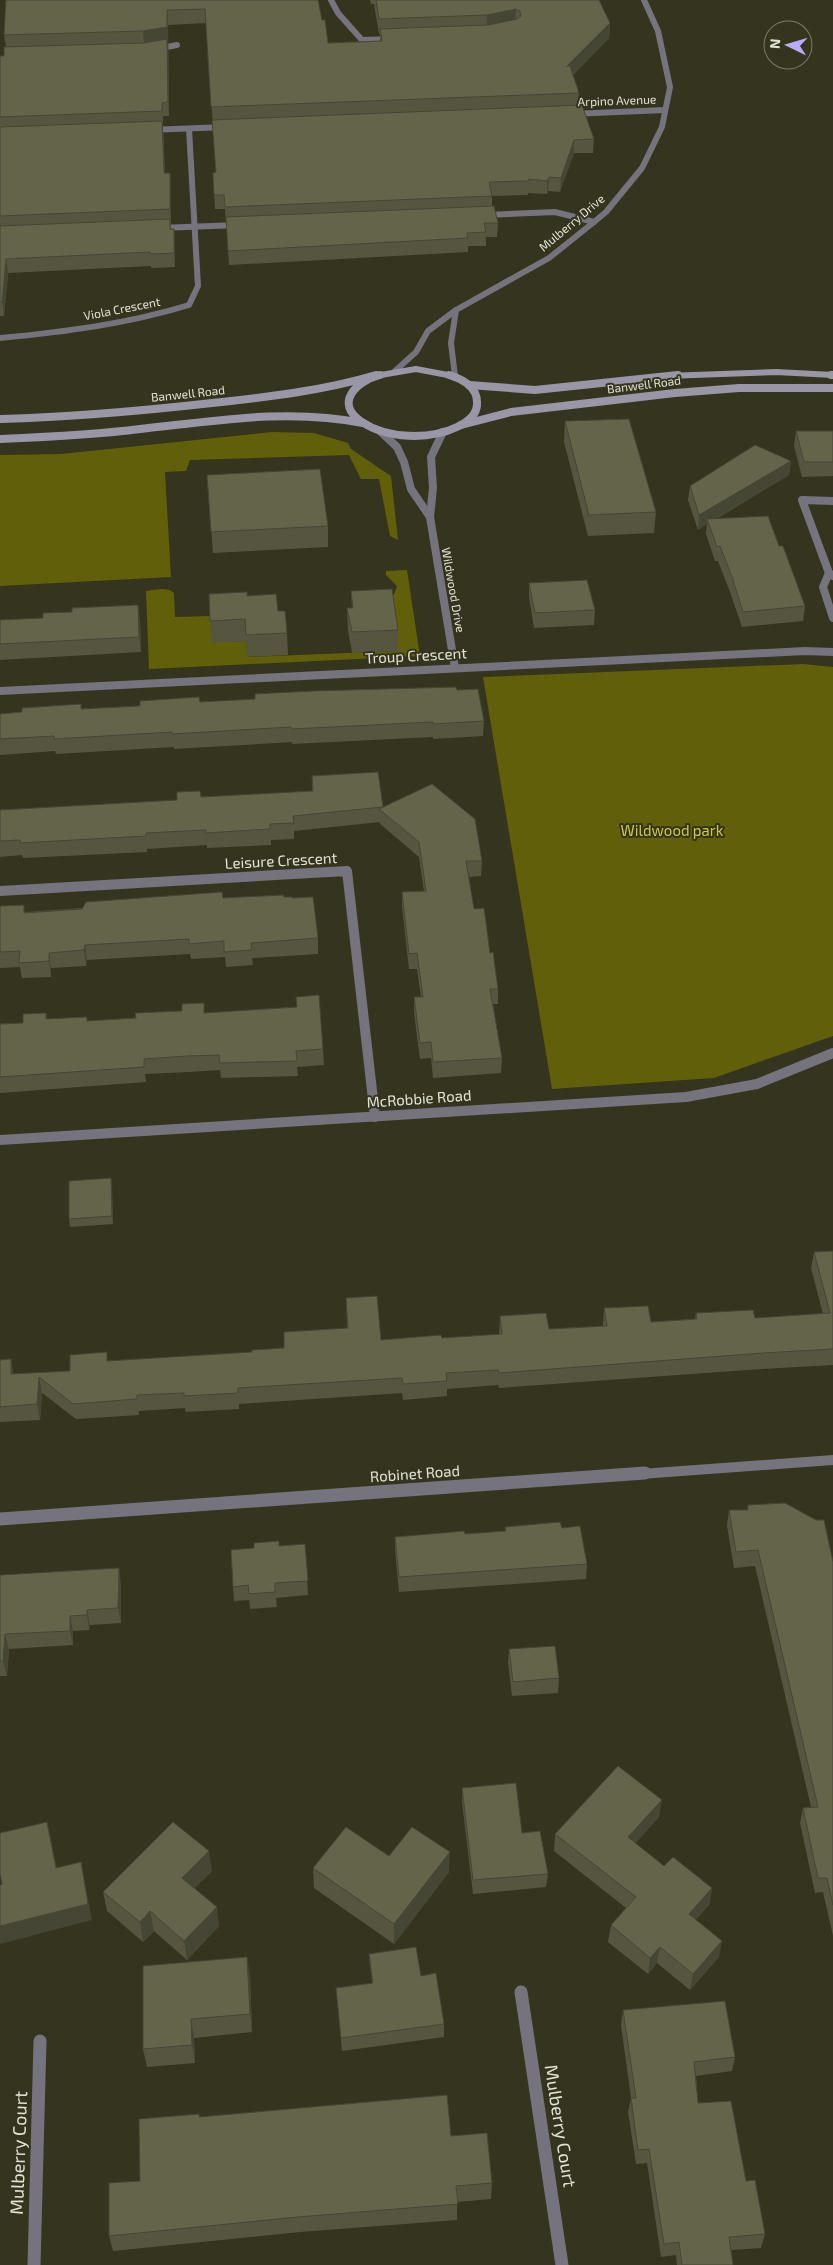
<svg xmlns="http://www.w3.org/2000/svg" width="833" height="2265" font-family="'Exo 2',sans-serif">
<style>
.green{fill:#615f09}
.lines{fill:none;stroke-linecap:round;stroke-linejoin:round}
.street-far3{stroke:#74737e;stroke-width:6}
.street-far2{stroke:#74737e;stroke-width:8}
.street-far1{stroke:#74737e;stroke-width:10}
.street{stroke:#74737e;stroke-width:13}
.secondary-far1{stroke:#9996a8;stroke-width:6}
.secondary{stroke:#9996a8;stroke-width:8}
.wall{fill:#565640}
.shaded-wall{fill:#464634}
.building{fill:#64644b;stroke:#464634}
.labels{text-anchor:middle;stroke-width:4;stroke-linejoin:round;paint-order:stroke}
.far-street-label{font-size:12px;fill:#e4e4d6;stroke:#35341e}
.street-label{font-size:15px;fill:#e4e4d6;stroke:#35341e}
.park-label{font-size:15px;fill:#d0cb3d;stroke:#35341e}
.near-street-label{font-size:18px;fill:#e4e4d6;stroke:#35341e}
</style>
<rect width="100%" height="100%" fill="#35341e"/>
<!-- green -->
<g class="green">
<polygon points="272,432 314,433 348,443 351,449 391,476 398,540 390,536 379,479 361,479 349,455 190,460 186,471 165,472 171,577 0,586 0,455 61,454"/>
<path d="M 407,570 L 420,656 L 149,669 L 146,591 C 155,590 167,586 174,593 L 175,617 L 211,616 L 212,642 L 247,641 L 248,657 L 398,651 L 388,600 L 394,594 L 397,586 L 386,575 L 386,571 Z"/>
<polygon points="803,664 833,667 833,1036 714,1078 552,1089 483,677"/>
</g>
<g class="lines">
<!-- street-far3 -->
<g class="street-far3">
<polyline points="331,0 338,13 362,40 393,39"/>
<polyline points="156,49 177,45"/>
<polyline points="571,114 665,110"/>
<polyline points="149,130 225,127"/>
<polyline points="484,215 555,212 594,222"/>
<polyline points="159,228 239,225"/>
<path d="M 0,338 C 64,332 127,324 189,305 L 198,286 L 189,129"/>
<polyline points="395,371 416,352 428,331 456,310 549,258 594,222 606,212 642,168 662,127 670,87 658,31 644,0"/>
<polyline points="455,376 451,343 456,310"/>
</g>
<!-- street-far2 -->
<g class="street-far2">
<polyline points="454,375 455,377"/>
<polyline points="380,431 397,447 404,462 411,489 430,517"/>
<polyline points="443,432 431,457 433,488 430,517 455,668"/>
<polyline points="833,501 802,500 829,573 833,576"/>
<polyline points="829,573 823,587 833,618"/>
<polyline points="0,691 805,651 833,652"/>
</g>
<!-- street-far1 -->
<g class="street-far1">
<polyline points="0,891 347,871 375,1117"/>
<polyline points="0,1140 686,1097 757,1084 833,1053"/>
<polyline points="627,1475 833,1460"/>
</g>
<!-- street -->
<g class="street">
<polyline points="0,1519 645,1473"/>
<polyline points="521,1992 562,2265"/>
<polyline points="34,2265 40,2041"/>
</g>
<!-- secondary-far1 -->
<g class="secondary-far1">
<polyline points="372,376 376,375"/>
<polyline points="375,376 416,369 453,376"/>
<polyline points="666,376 776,372 833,375"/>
</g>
<!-- secondary -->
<g class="secondary">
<path d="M 380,375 C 357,381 333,403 362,422 C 387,439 430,440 457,427 C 468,422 478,414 477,402 C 477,386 462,379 449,375"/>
<polyline points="831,375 833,375"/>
<polyline points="469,385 535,390 678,375"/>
<path d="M 0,419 C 71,417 141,411 212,403 C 267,397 322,391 376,375"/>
<polyline points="461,425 511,412 675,393 739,388 833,388"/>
<path d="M 0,439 C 47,437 94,435 140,429 C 215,421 288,408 363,423"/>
</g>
</g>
<!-- wall -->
<g class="wall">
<polygon points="6,0 308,0 322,20 328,43 380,41 380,34 379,34 374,4 371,4 370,0 599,0 610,23 609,38 573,75 579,93 578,105 594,139 593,153 574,153 560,192 548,191 547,194 528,193 528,195 492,196 492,206 498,223 497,237 486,237 486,246 468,246 468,252 229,265 225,209 215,209 213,173 216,172 206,23 168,25 169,116 163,116 163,125 165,173 170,173 171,187 171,229 174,229 175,267 151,268 151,266 8,273 4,316 0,316 0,56 4,56 6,47 4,35"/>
<polygon points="565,421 656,512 654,533 588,536 564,442"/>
<polygon points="796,431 833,431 833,476 802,477 794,446"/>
<polygon points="791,461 789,475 716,519 779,546 805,606 803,621 742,627 730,592 718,561 715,561 706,534 707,524 698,530 688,500 690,486"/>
<polygon points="207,475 328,526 328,547 213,553"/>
<polygon points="529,583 595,610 594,625 534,628 529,597"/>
<polygon points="351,591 398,630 398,651 352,653 348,630 347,608 352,608"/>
<polygon points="248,596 278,611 287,633 288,655 247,657 246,641 212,643 210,621"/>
<polygon points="0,620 140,620 141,652 0,660"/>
<polygon points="457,690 484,721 483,736 433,739 433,737 292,744 292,742 174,749 174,747 56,754 55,751 0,755 0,714 22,712 81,704 82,709 200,702"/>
<polygon points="378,772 383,807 482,861 481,876 469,877 474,909 490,953 498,989 498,1004 493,1004 502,1058 501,1073 433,1078 431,1058 420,1059 414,1013 414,997 421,997 417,969 409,969 402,907 402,892 424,891 419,857 380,824 380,822 294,831 294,839 271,840 271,845 207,848 207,845 147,849 147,852 23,858 22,855 0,857 0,810 177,800 201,797 312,791 312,776"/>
<polygon points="284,897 292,898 318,938 318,954 252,958 253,965 226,967 225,957 191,959 190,954 87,960 86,966 51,968 51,977 22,978 20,967 0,968 0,906 26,912 223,898"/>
<polygon points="296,997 323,1049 324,1065 297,1067 298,1076 221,1078 220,1070 189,1072 145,1074 146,1082 0,1093 0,1024 23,1023 46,1013 47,1019 87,1021 297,1007"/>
<polygon points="111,1178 112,1186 113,1224 70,1227 69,1219"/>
<polygon points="833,1251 833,1365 761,1369 499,1388 498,1385 447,1389 447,1396 403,1400 402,1393 239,1404 239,1409 186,1412 185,1408 139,1411 139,1415 76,1419 42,1393 40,1420 0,1422 0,1360 14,1374 70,1371 109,1361 252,1352 284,1348 347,1328 346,1298 381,1340 442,1338 499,1335 500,1316 549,1329 603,1326 604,1308 651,1322 695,1319 696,1313 755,1318 823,1314 811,1268 814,1252"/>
<polygon points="748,1505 833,1562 833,1936 823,1892 815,1893 800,1823 803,1808 811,1807 755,1566 734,1568 727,1526 729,1510 747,1510"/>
<polygon points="505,1527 562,1528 587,1564 586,1579 399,1592 395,1551 395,1537 465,1534 505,1531"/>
<polygon points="305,1544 308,1595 276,1598 277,1607 250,1609 249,1600 234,1601 233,1587 279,1546"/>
<polygon points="0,1575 121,1583 121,1623 90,1625 89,1630 73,1631 73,1645 9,1649 7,1676 0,1676"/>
<polygon points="509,1649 559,1678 558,1693 512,1696 508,1663"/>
<polygon points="462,1788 522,1833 548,1874 546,1887 473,1894 462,1802"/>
<polygon points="659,1817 635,1843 664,1866 712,1888 709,1905 695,1920 719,1957 690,1990 657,1963 648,1974 608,1942 611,1925 626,1908 554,1851 555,1834"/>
<polygon points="389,1856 449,1872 394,1944 314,1888 313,1868"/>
<polygon points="212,1871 194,1888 219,1926 187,1960 154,1931 143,1942 107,1911 103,1892"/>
<polygon points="369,1954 421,1976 444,2024 444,2037 342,2051 336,1988 372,1983 370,1967"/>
<polygon points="250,1976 252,2032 194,2038 195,2063 147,2067 143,2049"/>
<polygon points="623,2010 735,2057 732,2071 696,2076 698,2103 746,2181 765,2234 761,2248 731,2250 733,2265 677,2265 676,2255 661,2257 647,2163 636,2164 628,2112 631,2098 621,2025"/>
<polygon points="199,2114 200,2117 451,2136 492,2183 491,2199 457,2202 457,2220 300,2232 113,2251 109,2236 140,2181"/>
</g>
<!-- shaded-wall -->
<g class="shaded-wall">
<polygon points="516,9 515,24 486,30 487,15"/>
<polygon points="167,10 168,25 169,116 168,102 144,46 143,31"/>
<polygon points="610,23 609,38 566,81 567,66"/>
<polygon points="162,121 163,135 165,187 164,173"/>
<polygon points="574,140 574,153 560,192 561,178"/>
<polygon points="170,173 171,187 171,223 170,209"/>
<polygon points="549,177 548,191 547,194 547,181"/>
<polygon points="174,229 175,243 175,267 174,253"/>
<polygon points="6,259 8,273 4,316 2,302"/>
<polygon points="791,461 789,475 708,523 707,519 707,524 698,530 699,515"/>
<polygon points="138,605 140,620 141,652 139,637"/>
<polygon points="85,945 87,960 86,966 84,950"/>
<polygon points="49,953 51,968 51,977 49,961"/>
<polygon points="111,1178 112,1186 113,1224 112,1216"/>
<polygon points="11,1359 14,1375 11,1374"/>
<polygon points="39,1377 42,1393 40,1420 37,1404"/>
<polygon points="119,1568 121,1583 121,1623 118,1608"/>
<polygon points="87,1610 90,1625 89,1630 87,1615"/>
<polygon points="70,1616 73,1631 73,1645 70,1631"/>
<polygon points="5,1634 9,1649 7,1676 3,1661"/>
<polygon points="662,1800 659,1817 626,1854 628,1837"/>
<polygon points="47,1822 51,1839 60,1884 56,1868"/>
<polygon points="209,1851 212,1871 185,1898 182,1878"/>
<polygon points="450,1852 449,1872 394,1944 394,1924"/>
<polygon points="81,1862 92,1920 0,1944 0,1926"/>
<polygon points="712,1888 709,1905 686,1931 689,1914"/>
<polygon points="217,1907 219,1926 187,1960 184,1941"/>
<polygon points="150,1911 154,1931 143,1942 140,1922"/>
<polygon points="722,1941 719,1957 690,1990 693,1974"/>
<polygon points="660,1947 657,1963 648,1974 650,1958"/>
<polygon points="247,1957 250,1976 252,2032 250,2014"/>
<polygon points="191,2019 194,2038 195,2063 192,2045"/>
</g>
<!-- building -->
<g class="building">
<polygon points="6,0 318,0 322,20 325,20 328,43 382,41 380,29 488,25 517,19 521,16 520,11 516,9 487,15 379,19 376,0 599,0 610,23 567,66 570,66 579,93 211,107 205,9 167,10 167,27 143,31 4,35"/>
<polygon points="167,39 168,102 162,103 162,111 0,117 0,56 4,56 4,47 144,43"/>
<polygon points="582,105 594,139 574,140 561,178 549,177 547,181 529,179 528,181 489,182 492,196 225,207 224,195 214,195 213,173 216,172 212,120"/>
<polygon points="162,121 164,173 170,173 170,209 0,216 0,127"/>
<polygon points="494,206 498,223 484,223 486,232 467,233 468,238 228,251 226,217"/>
<polygon points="170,219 170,229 174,229 174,253 150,254 150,252 6,259 2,302 0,302 0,226"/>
<polygon points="629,419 656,512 589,515 565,421"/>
<polygon points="796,431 833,431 833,462 804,462"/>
<polygon points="755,445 791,461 699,515 690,486"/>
<polygon points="320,469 328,526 211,532 207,475"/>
<polygon points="768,516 779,546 783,546 805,606 743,612 732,577 720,546 717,547 707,519"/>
<polygon points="587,580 595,610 535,613 529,583"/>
<polygon points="392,589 398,630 352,632 347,608 353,608 351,591"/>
<polygon points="247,592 247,596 276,594 278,611 285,611 287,633 246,635 245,619 210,621 209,594"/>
<polygon points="138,605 139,637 0,644 0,620 43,618 43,613 72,612 72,608"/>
<polygon points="456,687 457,690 478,689 484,721 433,724 433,722 291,729 291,727 172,734 172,732 54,739 54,736 0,739 0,714 22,712 22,708 81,704 81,709 140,706 140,701 199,697 200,702 255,699 255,694 313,691"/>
<polygon points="378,772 383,807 293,816 294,823 270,824 270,829 206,833 206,830 146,833 146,836 20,843 20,840 0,841 0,810 177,800 177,792 200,791 201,797 313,791 312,776"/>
<polygon points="432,784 475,819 482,861 466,861 474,909 484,908 490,953 493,952 498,989 490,989 502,1058 433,1062 431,1042 420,1043 414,997 423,997 417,953 409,954 402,892 426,891 419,842 379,809"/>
<polygon points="222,892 223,898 283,895 284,897 292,897 292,898 313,897 318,938 251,943 252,950 224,952 224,941 189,944 189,939 85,945 84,950 49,953 49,961 19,963 20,951 0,952 0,906 24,905 24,913 82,909 86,902"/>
<polygon points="319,995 323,1049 296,1051 297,1061 220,1063 219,1055 187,1056 144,1059 144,1067 0,1077 0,1024 23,1023 23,1014 46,1013 46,1019 87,1017 87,1021 136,1018 135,1013 182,1011 182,1004 204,1003 204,1013 297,1007 296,997"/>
<polygon points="111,1178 112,1216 69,1219 69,1181"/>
<polygon points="833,1251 833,1349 763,1353 499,1373 498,1370 446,1373 447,1381 403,1384 402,1378 238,1388 238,1393 184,1396 184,1393 137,1395 137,1399 73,1404 39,1377 37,1404 0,1407 0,1360 11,1359 11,1374 70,1371 70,1355 107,1352 107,1361 252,1352 252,1350 284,1348 284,1332 348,1328 346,1298 377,1296 381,1340 441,1335 442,1338 502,1334 500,1316 546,1313 549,1329 607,1326 604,1308 648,1306 651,1322 697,1319 696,1313 753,1310 755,1318 830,1313 814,1252"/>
<polygon points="785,1503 816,1520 824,1520 833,1562 833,1905 827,1878 818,1878 803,1808 818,1807 758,1550 736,1552 729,1510 748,1510 748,1505"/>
<polygon points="560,1522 562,1528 580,1526 587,1564 399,1577 395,1537 464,1531 465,1534 506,1531 505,1527"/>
<polygon points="279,1541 279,1546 305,1544 308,1581 275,1583 275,1592 249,1594 248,1585 233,1587 231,1550 254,1548 254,1543"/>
<polygon points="119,1568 118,1608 87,1610 87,1615 70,1616 70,1631 5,1634 3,1661 0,1661 0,1575"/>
<polygon points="555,1646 559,1678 513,1682 509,1649"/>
<polygon points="618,1766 662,1800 628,1837 664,1866 673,1857 712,1888 689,1914 722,1941 693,1974 660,1947 650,1958 611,1925 636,1897 555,1834"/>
<polygon points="516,1783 522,1833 540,1831 548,1874 473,1880 462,1788"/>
<polygon points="47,1822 56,1868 81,1862 88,1904 0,1926 0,1885 2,1884 0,1873 0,1833"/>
<polygon points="173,1822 209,1851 182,1878 217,1907 184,1941 150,1911 140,1922 103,1892"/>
<polygon points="346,1827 389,1856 412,1827 450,1852 394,1924 313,1868"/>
<polygon points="416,1947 421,1976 436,1973 444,2024 341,2038 336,1988 373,1983 369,1954"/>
<polygon points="247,1957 250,2014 191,2019 192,2045 143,2049 143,1966"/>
<polygon points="725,2001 735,2057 694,2062 698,2103 731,2101 746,2181 755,2180 765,2234 729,2237 733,2265 682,2265 679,2242 664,2244 649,2149 638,2150 631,2098 636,2098 623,2010"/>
<polygon points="447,2095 451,2136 487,2133 492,2183 456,2186 458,2204 298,2217 109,2236 109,2183 140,2181 139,2119 199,2114 199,2117"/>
</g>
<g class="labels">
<!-- far-street labels -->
<g class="far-street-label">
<text transform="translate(617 101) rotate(-2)" y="4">Arpino Avenue</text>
<text transform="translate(572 223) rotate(-40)" y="4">Mulberry Drive</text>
<text transform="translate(122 309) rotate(-11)" y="4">Viola Crescent</text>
<text transform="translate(644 385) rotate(-7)" y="4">Banwell Road</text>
<text transform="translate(188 394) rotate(-6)" y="4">Banwell Road</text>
<text transform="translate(453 590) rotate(80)" y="4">Wildwood Drive</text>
</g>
<!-- street labels -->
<g class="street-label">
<text transform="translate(416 656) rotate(-3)" y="5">Troup Crescent</text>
<text transform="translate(281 861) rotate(-3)" y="5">Leisure Crescent</text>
<text transform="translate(419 1099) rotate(-4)" y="5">McRobbie Road</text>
<text transform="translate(415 1474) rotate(-4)" y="5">Robinet Road</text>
</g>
<!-- park labels -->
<g class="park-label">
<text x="672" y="836">Wildwood park</text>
</g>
<!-- near-street labels -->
<g class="near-street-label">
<text transform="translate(560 2126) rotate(81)" y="6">Mulberry Court</text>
<text transform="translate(19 2153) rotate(-88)" y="6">Mulberry Court</text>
</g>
</g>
<!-- north arrow -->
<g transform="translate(788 45) rotate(275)"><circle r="24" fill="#35341e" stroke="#7b7a68"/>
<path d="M0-4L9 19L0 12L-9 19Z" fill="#b8abf7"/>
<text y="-8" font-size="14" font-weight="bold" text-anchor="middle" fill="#e4e4d6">N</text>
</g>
</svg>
